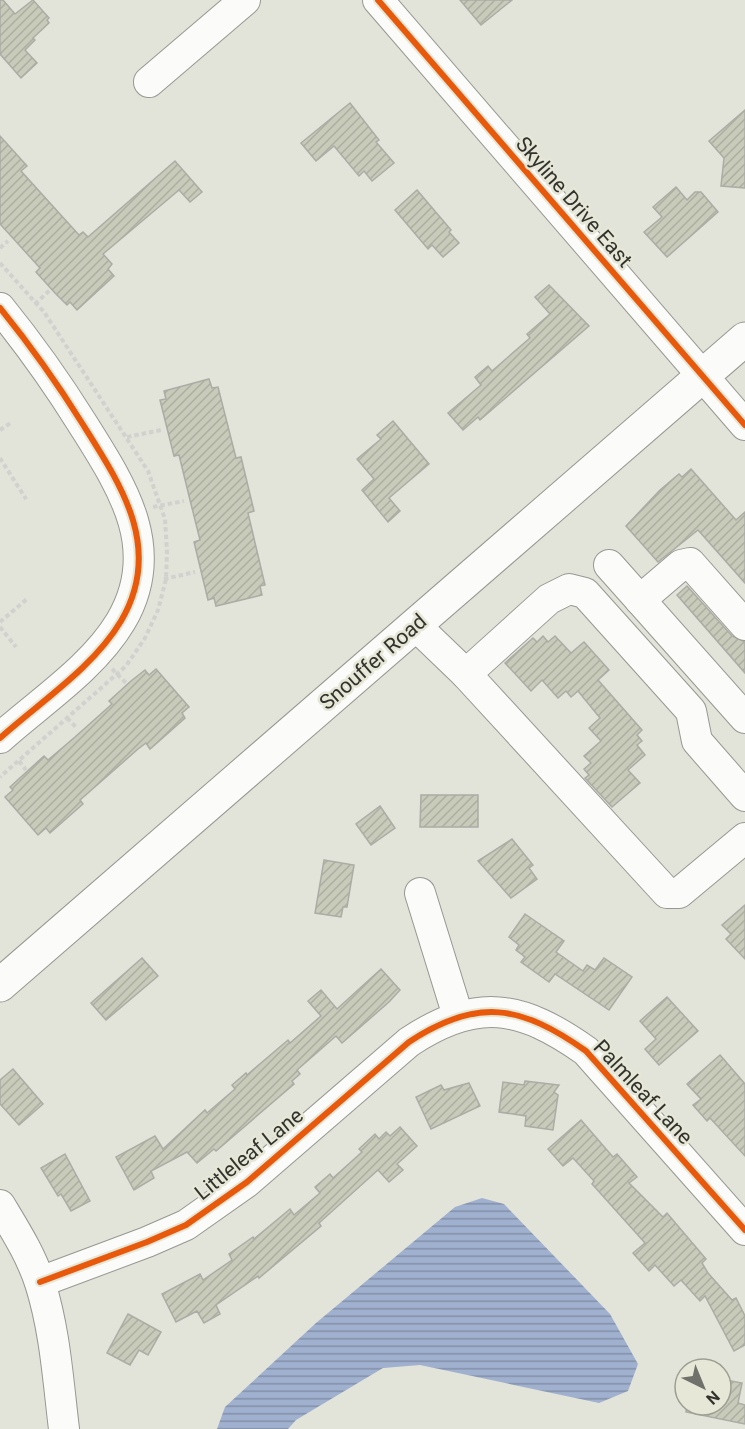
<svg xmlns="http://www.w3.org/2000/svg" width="745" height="1429" font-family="Roboto,sans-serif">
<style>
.water{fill:url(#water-rules)}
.building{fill:url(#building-hatch);stroke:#abaca5;stroke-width:1.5}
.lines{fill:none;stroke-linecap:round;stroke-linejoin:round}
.minor-casing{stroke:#979891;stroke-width:32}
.major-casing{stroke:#979891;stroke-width:35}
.path{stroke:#d1d1ce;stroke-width:4;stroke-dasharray:4.5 3;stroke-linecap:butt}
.minor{stroke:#fbfbf9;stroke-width:30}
.major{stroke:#fbfbf9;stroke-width:33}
.cycleway-casing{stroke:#e6e7d7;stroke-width:10}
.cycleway{stroke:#e8590c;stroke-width:6}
.labels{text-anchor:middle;stroke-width:5;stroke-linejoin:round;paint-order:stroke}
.street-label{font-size:21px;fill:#32332d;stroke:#e6e7d7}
</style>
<defs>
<pattern id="water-rules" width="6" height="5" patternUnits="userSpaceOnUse" patternTransform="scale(1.5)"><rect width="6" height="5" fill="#a0b0cf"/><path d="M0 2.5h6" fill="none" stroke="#8390a8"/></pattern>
<pattern id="building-hatch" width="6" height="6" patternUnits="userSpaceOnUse" patternTransform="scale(1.5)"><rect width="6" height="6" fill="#c8caba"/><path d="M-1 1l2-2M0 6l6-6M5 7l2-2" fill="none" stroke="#acaea0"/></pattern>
</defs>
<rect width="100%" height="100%" fill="#e2e4da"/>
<!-- water -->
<polygon class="water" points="482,1198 504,1204 610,1314 638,1364 628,1391 599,1403 420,1365 383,1368 296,1420 288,1429 217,1429 225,1407 316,1323 455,1207"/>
<!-- building -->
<g class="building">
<polygon points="0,0 3,0 15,14 33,0 49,18 47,20 49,23 33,38 35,40 25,50 37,63 21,78 0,54"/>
<polygon points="460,0 512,0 481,25"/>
<polygon points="350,103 379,140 376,142 394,163 372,181 364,171 359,176 334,146 316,161 301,143"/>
<polygon points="745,110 745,188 721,186 724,158 709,141"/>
<polygon points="0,136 27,166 21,171 79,235 83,232 88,237 175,161 202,192 190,202 179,190 103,254 112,264 108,269 114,276 77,310 70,302 67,305 55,293 36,272 40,268 0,224"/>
<polygon points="676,187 687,200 695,192 701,192 718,212 667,257 644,232 662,217 653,207"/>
<polygon points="417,190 451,230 449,232 459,243 443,257 432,245 428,249 395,210"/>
<polygon points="549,285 589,326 480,420 478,417 463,430 448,413 481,385 475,377 488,366 492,371 530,338 527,334 550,314 535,297"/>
<polygon points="209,379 212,388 218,387 236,458 241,457 254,511 248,513 265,585 260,586 262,595 216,606 214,598 208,600 194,542 200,540 191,504 179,455 174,456 160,400 166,399 164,391"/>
<polygon points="393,421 429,464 389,498 400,511 388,522 362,490 374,479 357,459 381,439 377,435"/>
<polygon points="691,469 736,520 745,512 745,583 698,530 658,562 626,526 660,490 679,474 682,477"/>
<polygon points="687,586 732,636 745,642 745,673 677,595"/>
<polygon points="543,636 548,642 555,636 571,653 584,642 609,670 598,680 642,730 637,735 642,741 637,745 645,755 628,770 640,783 612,807 585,778 589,775 584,769 591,763 584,756 601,741 589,728 600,718 578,691 571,697 566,691 558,698 542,680 531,691 505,663 533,638 537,642"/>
<polygon points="156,669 189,707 182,713 185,718 150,749 146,743 138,749 80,800 83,804 50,833 46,828 38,835 5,797 13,790 10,787 44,756 48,760 75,737 112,704 109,701 131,681 145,670 149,675"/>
<polygon points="421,795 478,795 478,827 420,827"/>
<polygon points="380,806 395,828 371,845 356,824"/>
<polygon points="512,839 533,865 529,868 537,879 511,898 478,861"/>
<polygon points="324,860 354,865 347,907 343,907 341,917 315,913"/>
<polygon points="745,905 745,959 726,939 731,934 722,925"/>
<polygon points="525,914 564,941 556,952 583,971 587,965 595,970 604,958 632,977 609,1010 555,974 549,982 521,962 525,957 516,950 519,945 509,937"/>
<polygon points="142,958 158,976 106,1020 91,1003"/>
<polygon points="381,969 400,990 389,1002 342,1043 336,1036 297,1070 300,1074 292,1081 294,1084 216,1151 214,1149 197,1163 187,1152 151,1171 154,1178 134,1190 116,1157 155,1136 163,1149 205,1110 207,1113 235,1089 232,1085 246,1073 247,1075 288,1040 290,1043 321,1016 308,1001 321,990 337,1009"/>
<polygon points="667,997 698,1031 659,1065 645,1049 656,1039 640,1021"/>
<polygon points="720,1055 745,1084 745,1156 710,1118 707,1121 693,1105 701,1099 687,1084"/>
<polygon points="13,1069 43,1104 19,1125 0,1104 0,1080"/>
<polygon points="525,1081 559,1085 554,1092 558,1095 553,1130 525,1126 526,1116 499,1112 503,1082 524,1085"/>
<polygon points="469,1083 480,1106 431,1129 416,1097 441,1085 444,1090"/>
<polygon points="581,1120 613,1157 617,1154 637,1177 629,1183 663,1217 667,1213 706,1259 702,1263 708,1273 732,1300 736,1298 745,1316 745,1345 734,1351 705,1296 700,1301 681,1280 674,1286 655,1265 649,1271 633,1253 645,1243 592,1184 594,1181 573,1158 563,1166 548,1149"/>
<polygon points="400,1127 417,1146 397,1164 403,1170 389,1182 378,1170 319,1223 321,1226 259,1278 258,1276 216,1305 220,1314 204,1323 197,1311 176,1322 162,1294 200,1274 203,1280 232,1260 229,1254 253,1237 254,1239 290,1209 294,1215 320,1193 315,1187 330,1174 333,1178 362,1152 359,1149 375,1134 379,1139 386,1132 390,1136"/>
<polygon points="65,1154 90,1201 71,1211 61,1194 58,1196 41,1168"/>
<polygon points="128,1314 161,1332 148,1355 139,1350 130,1365 107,1353"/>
<polygon points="721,1379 742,1383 738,1403 745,1405 745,1424 686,1412 687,1405 721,1405"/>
</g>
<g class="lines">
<defs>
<g id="minor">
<polyline points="378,0 745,425"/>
<polyline points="149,82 245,0"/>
<path d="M 0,308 C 30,345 57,383 82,423 C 121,485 164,548 121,621 C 93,668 40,702 0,738"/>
<polyline points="609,565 745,718"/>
<polyline points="640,600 681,565 690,563 745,625"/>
<polyline points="415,625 466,674 667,893 679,893 745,838"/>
<polyline points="466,674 549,599 569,589 585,593 691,711 697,741 745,796"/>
<polyline points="420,893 458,1016"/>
<path d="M 0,1205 C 15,1230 31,1255 40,1283 C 55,1330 58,1380 64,1429"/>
<path d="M 40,1282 L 147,1242 L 186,1225 L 247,1182 L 409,1042 C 477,997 521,1005 586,1051 L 745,1230"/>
</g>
<polyline id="major" points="0,985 745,339"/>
</defs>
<!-- minor casing -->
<use href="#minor" class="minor-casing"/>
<!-- major casing -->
<use href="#major" class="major-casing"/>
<!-- path -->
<g class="path">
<polyline points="0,248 8,241"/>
<polyline points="0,263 44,312 148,471 165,519 167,552 166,579 158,610 145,638 126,666 0,777"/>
<polyline points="35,304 50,290"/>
<polyline points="0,430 12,422"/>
<polyline points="127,437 161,430"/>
<polyline points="0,458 26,499"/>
<polyline points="153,507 184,501"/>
<polyline points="164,579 195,572"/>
<polyline points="0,622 27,599"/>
<polyline points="0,627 16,647"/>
<polyline points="112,669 126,683"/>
<polyline points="67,718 77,728"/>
<polyline points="19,761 26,770"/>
</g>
<!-- minor -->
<use href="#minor" class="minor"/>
<!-- major -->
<use href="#major" class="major"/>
<defs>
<g id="cycleway">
<polyline points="378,0 745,425"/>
<path d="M 0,308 C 30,345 57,383 82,423 C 121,485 164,548 121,621 C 93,668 40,702 0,738"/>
<path d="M 40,1282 L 147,1242 L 186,1225 L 247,1182 L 409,1042 C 477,997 521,1005 586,1051 L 745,1230"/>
</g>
</defs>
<!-- cycleway casing -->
<use href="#cycleway" class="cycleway-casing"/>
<!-- cycleway -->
<use href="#cycleway" class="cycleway"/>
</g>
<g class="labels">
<!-- street labels -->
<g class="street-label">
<text transform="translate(574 202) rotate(49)" y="7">Skyline Drive East</text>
<text transform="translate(373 662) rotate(-41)" y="7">Snouffer Road</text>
<text transform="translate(643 1092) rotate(47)" y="7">Palmleaf Lane</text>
<text transform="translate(249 1154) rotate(-39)" y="7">Littleleaf Lane</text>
</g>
</g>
<!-- north arrow -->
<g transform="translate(703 1387) rotate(137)"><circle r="28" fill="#e6e7d7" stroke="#9e9f93" stroke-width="1.5"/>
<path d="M0-4.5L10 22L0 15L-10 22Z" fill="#70716a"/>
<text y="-9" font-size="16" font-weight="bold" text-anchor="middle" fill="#32332d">N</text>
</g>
</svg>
